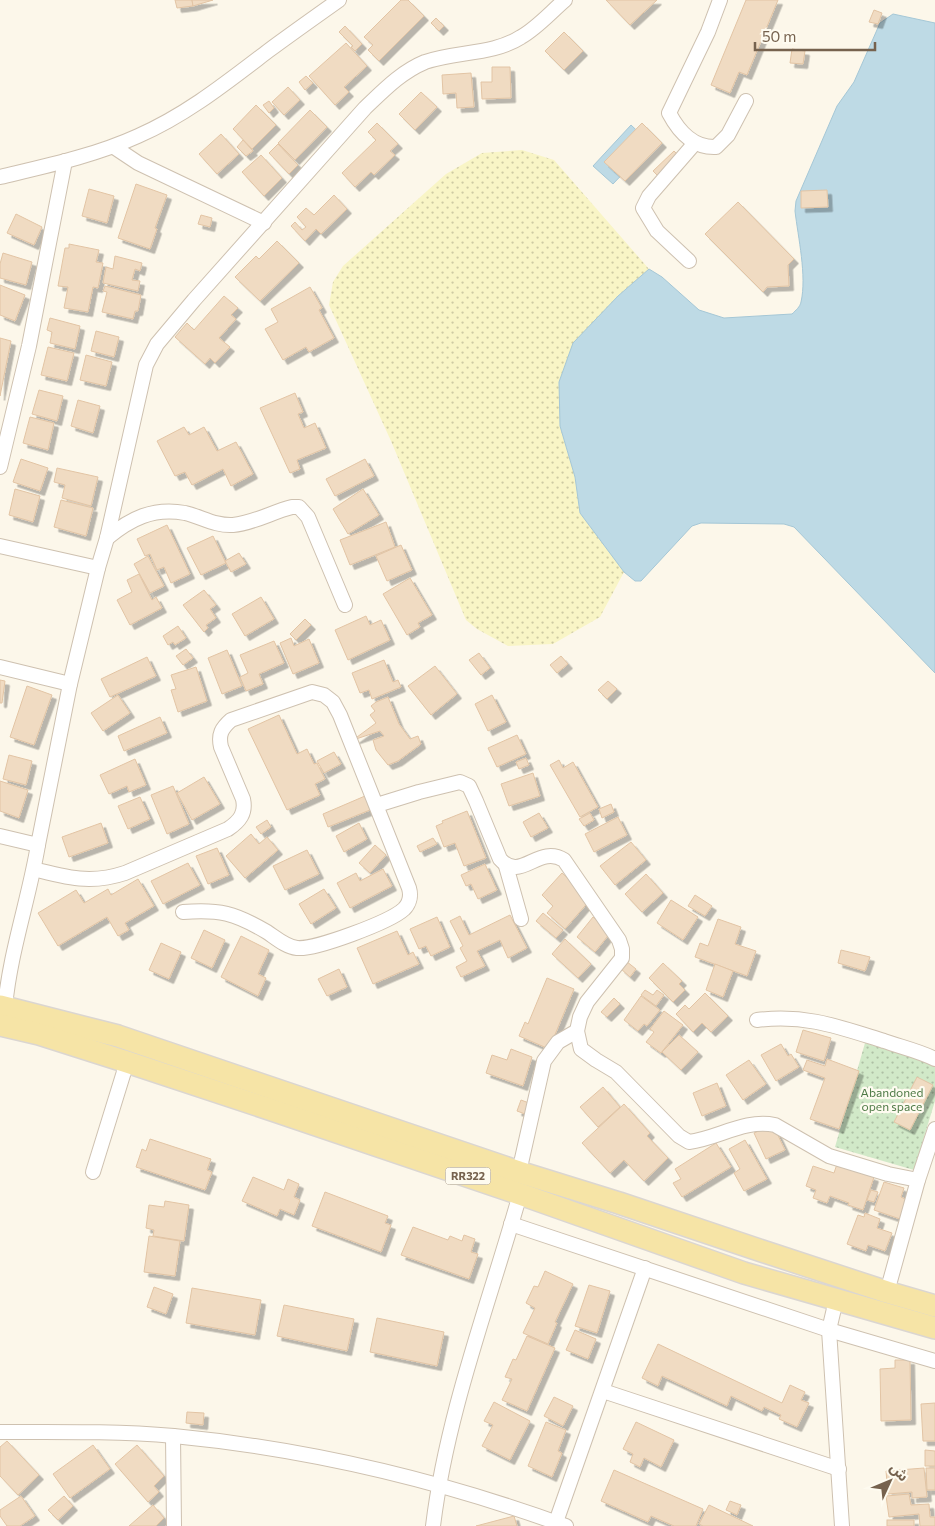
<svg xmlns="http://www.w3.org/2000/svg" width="935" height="1526" font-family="Commissioner,'Noto Sans Arabic',sans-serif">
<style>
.green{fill:url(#green-dots)}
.sand{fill:url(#sand-dots)}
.water{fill:#bedae5;stroke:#a5c7d6}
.building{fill:#f0dbc2;stroke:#e2c4a4;filter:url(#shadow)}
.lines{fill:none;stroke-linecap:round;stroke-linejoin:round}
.street-casing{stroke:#cec1b0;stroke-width:16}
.primary-casing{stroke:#dbd6d1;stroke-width:24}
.street{stroke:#fff;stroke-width:14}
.primary{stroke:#f6e4a6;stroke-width:21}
.labels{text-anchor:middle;stroke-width:4.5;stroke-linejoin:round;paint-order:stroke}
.shield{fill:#fefbf0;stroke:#9f907f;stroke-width:1}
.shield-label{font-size:11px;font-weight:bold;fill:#76624e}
.park-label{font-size:12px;fill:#4e7a46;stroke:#fefbf0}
</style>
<defs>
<pattern id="green-dots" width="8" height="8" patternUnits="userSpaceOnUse" patternTransform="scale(1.25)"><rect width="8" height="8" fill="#d1e9c8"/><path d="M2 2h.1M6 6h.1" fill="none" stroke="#aec0a5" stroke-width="1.8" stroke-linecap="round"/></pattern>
<pattern id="sand-dots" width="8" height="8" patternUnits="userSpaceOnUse" patternTransform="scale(1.25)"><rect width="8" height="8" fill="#f9f5c6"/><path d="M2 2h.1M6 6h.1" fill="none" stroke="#cecaa3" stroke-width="1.8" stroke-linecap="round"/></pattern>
<filter id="shadow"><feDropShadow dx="4.5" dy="4.5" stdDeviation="0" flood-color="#0004"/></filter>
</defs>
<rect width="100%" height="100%" fill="#fcf7ea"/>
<!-- green -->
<polygon class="green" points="865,1043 935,1064 935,1101 914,1170 835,1147"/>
<!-- sand -->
<polygon class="sand" points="522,150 554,160 649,269 618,296 560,426 575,477 580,513 624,572 600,617 553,644 508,646 477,629 466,620 391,441 329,305 333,282 343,266 446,174 482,153"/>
<!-- water -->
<g class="water">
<path d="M 893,14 L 935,23 L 935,673 L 794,527 L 784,524 L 701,523 L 692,526 L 641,581 L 635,581 L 624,572 L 580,513 L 575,477 L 560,426 L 559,382 L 573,343 L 618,296 L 649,269 L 662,277 L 699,310 L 724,318 L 792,314 C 796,310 800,307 801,302 C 807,276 798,237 795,211 L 796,201 L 837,106 L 854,82 L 880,23 Z"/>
<polygon points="631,125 651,144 613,184 593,166"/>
</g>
<!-- building -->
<g class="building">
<polygon points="175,0 192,0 193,6 177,8"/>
<polygon points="192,0 213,0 193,6"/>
<polygon points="401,0 408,0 424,16 379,61 368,50 373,45 364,37"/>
<polygon points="606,0 657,0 630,25"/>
<polygon points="746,0 778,0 747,75 739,72 730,93 711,85"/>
<polygon points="874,10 882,13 878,24 869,22"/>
<polygon points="436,18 444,26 439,31 431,23"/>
<polygon points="345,26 362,44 355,51 351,47 353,46 339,32"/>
<polygon points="564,32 583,51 564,70 545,51"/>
<polygon points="346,43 367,66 344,87 349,92 335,105 309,76"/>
<polygon points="792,49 805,51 803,64 790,63"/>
<polygon points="492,67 510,67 511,98 482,99 481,82 492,82"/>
<polygon points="471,73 474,107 457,108 456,93 443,94 442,75"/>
<polygon points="306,76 313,83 305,90 299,82"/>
<polygon points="288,87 300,100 284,115 272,102"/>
<polygon points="421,92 437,107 415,130 399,114"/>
<polygon points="269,101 274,108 269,113 263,105"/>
<polygon points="256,105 276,125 252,149 233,129"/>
<polygon points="310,110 327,127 295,160 278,143"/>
<polygon points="377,123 398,144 390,151 395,155 374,175 371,172 355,187 342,173 376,140 368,132"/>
<polygon points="642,123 662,143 625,181 604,162"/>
<polygon points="221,134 239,154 217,174 199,154"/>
<polygon points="243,140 253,151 246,156 237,147"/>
<polygon points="278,144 298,165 289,174 269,153"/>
<polygon points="674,151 679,156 658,176 653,171"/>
<polygon points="261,155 282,178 264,196 242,172"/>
<polygon points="136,184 167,195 155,228 157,229 150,249 118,238"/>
<polygon points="89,189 114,196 107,223 82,216"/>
<polygon points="827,190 828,207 801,208 801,191"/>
<polygon points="334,195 347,209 321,234 316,229 305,241 291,226 295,222 302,230 306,227 297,217 306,208 314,215"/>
<polygon points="738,202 794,259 788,265 789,286 767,287 763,292 705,234"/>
<polygon points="16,214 42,227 34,245 7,233"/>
<polygon points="201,215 212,218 210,227 198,224"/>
<polygon points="277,241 299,263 260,301 235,277 256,256 259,259"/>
<polygon points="69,244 99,250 96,262 103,263 98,288 93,287 88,312 64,308 68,287 58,286 65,248 69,248"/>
<polygon points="3,253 32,262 26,285 0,278 0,264"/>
<polygon points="115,256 142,263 140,271 135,269 132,280 140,281 138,291 103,283 106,267 113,269"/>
<polygon points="0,285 25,295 15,321 0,315"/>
<polygon points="105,286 141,295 138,311 135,311 133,319 102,312 107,292 103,291"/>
<polygon points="310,287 322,308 319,310 334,338 309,352 306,347 283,360 265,329 278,322 271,309"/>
<polygon points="224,296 238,308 231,315 236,319 219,338 230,347 215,363 210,358 205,364 175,337 187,323 194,330"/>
<polygon points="50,318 80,326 75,349 50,343 52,332 47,330"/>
<polygon points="96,331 119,337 114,357 91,351"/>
<polygon points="0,338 11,341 0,396"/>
<polygon points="48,347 74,353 67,381 41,375"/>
<polygon points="86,355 112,362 106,386 80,380"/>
<polygon points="39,390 63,396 57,421 32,414"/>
<polygon points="295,393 303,412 298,414 304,428 315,423 326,448 297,460 300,469 290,473 260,408"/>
<polygon points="78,400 100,406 93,433 71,426"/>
<polygon points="30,417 54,423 48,450 23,443"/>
<polygon points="184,427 189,435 204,427 217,451 236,442 253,474 231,486 223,469 192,485 185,472 175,476 157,441"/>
<polygon points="21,459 48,468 40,491 13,482"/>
<polygon points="365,459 374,476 335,496 326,479"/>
<polygon points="57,468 98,477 91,506 62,498 65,485 54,482"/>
<polygon points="15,489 40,496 33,522 9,515"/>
<polygon points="363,489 379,515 348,534 333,509"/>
<polygon points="61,500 93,508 86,536 54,527"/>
<polygon points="386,522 395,547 350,565 340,540"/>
<polygon points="167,525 190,574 171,583 164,567 157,570 150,554 145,556 137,539"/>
<polygon points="213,536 226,563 201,575 187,548"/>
<polygon points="401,545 412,570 387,581 376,556"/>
<polygon points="239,553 246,564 231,572 225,561"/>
<polygon points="148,556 164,586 150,593 134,564"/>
<polygon points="139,574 152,600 156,597 162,608 130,625 117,600 132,592 127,580"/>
<polygon points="410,578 432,615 418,623 420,627 407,635 383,594"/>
<polygon points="204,590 216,605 210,609 216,618 206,625 208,628 204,632 183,605"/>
<polygon points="261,597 274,619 245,636 232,614"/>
<polygon points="366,616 370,625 381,620 390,640 348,660 335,630"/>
<polygon points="305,619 311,625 296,640 290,634"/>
<polygon points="178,626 186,638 175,645 173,642 168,645 163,636"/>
<polygon points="291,638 294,646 309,639 319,663 293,674 280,643"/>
<polygon points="274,641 284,663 259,674 263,684 246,691 240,677 248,673 240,655"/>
<polygon points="186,649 193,658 183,665 176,656"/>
<polygon points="227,650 242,686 222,694 208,658"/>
<polygon points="479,653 490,668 481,675 469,660"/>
<polygon points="561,656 568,664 557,673 550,665"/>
<polygon points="147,657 156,676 110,697 101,679"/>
<polygon points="384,660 393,682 398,680 401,687 372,699 369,690 360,693 352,673"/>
<polygon points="435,666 457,694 431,715 408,686"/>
<polygon points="196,667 207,701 178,712 171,690 176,689 171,675"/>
<polygon points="0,680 5,681 2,703 0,703"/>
<polygon points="608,681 617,689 607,699 598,690"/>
<polygon points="27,686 52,695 34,745 10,737"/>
<polygon points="118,695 130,713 103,731 91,713"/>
<polygon points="492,695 506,722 488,731 475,704"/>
<polygon points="388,697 399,724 410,739 418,736 421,744 398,761 388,765 376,750 373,740 384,736 380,731 353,740 376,723 370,715 375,711 371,706 376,702"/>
<polygon points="279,715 297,754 307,749 314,764 317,763 325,779 315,784 320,795 287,810 248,729"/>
<polygon points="160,717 167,733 124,751 118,736"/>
<polygon points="517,735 526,754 497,767 488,748"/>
<polygon points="334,752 341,764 324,773 317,761"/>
<polygon points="9,755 32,761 26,785 3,779"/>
<polygon points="526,758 529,765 519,769 516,762"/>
<polygon points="135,759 146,785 129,792 127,786 109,794 100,775"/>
<polygon points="559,760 563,768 573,762 598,807 580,817 550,765"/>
<polygon points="533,773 540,796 509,806 501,784"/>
<polygon points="204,777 220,804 192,820 177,793"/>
<polygon points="0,781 28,790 19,818 0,811"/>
<polygon points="173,786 189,824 167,834 151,795"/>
<polygon points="365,796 370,810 328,827 323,814"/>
<polygon points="140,797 150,819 128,829 118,806"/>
<polygon points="611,804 614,812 602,818 599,809"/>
<polygon points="467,811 486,858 464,866 455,843 444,847 436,826 443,823 442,821"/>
<polygon points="539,813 548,828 531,837 523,822"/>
<polygon points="590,813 594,820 584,826 579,819"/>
<polygon points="618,817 627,835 594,852 585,834"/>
<polygon points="267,820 271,827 261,834 256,827"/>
<polygon points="101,823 108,843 69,857 62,837"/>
<polygon points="359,823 367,839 344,852 336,836"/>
<polygon points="251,834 259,844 267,837 278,850 245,878 226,856"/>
<polygon points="433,838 437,844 420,852 417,846"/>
<polygon points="631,842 646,860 615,885 600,866"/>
<polygon points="375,845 386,855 370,873 359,863"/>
<polygon points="217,848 229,875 208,884 196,856"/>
<polygon points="307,850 319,874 285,890 273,866"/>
<polygon points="188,863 200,885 163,904 151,881"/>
<polygon points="485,864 497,890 478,899 471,884 466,886 461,875"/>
<polygon points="383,869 392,886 350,908 337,883 356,873 360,881"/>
<polygon points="562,873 591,899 565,929 547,913 553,906 542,895"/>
<polygon points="646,874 663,893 642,912 625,894"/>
<polygon points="138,879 154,906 125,923 129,930 118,936 107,917 58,946 38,913 76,890 84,903 108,889 111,895"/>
<polygon points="324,889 336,908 311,924 299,904"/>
<polygon points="695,895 712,906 705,916 688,906"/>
<polygon points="671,900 698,917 683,940 657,923"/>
<polygon points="543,913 563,930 556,938 536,921"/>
<polygon points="510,915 527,948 508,958 500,940 477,951 485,966 461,977 456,967 467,961 460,948 463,946 450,921 460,916 469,935"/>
<polygon points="437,917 450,947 431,956 426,946 419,949 410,929"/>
<polygon points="593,917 611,932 595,952 577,937"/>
<polygon points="718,919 741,927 735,944 756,951 747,976 695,957 700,943 708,946"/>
<polygon points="204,930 225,940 212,968 191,958"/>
<polygon points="397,931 408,955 413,952 419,964 373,984 357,948"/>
<polygon points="241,936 269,950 258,974 266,978 258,996 221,977"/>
<polygon points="565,939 591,964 578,978 552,954"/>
<polygon points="161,943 181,952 169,979 149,970"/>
<polygon points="841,950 870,957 865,971 838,963"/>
<polygon points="626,961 636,969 630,977 620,968"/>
<polygon points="663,963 682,981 679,984 685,990 673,1002 649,978"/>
<polygon points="715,964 733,971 723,997 706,990"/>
<polygon points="339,969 347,987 327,996 318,979"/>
<polygon points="547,978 574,989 549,1049 519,1036 525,1022 528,1024"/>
<polygon points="645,990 653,995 657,990 664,995 656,1006 641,995"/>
<polygon points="705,993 728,1016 711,1032 702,1023 693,1032 676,1014 685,1005 689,1009"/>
<polygon points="641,996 660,1010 647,1026 644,1024 638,1031 624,1020"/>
<polygon points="614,998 620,1004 607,1017 601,1012"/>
<polygon points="664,1011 683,1025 661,1053 646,1042 654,1032 650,1029"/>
<polygon points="803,1030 831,1038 824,1061 796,1052"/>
<polygon points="679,1035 698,1052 681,1070 662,1052"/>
<polygon points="781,1044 788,1056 791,1054 799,1067 776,1081 761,1055"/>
<polygon points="511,1049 532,1057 523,1086 486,1073 492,1055 507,1060"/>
<polygon points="827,1059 859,1071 839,1129 810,1119 825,1078 803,1070 807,1060 825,1066"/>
<polygon points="749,1060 766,1084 743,1100 726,1075"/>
<polygon points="917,1077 933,1085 910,1130 894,1122"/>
<polygon points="717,1083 726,1106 702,1116 693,1093"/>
<polygon points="603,1087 620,1107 598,1127 580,1107"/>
<polygon points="521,1100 529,1103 525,1114 517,1111"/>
<polygon points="624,1104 650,1133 647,1136 668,1158 644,1181 624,1160 610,1173 582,1143"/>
<polygon points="773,1125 785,1150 766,1159 754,1133"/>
<polygon points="150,1139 211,1159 207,1170 212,1172 205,1190 136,1167 142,1149 146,1151"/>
<polygon points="745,1140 767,1179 744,1191 734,1173 740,1169 729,1149"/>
<polygon points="716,1143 731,1167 682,1197 673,1183 681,1179 675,1169"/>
<polygon points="837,1164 874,1177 863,1210 848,1205 849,1203 830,1196 827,1203 813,1198 816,1190 806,1186 813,1166 834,1173"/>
<polygon points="253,1177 284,1190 288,1179 299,1184 294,1197 300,1200 294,1215 280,1209 277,1216 242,1201"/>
<polygon points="884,1182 904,1188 901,1197 907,1200 900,1219 874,1210"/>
<polygon points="871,1190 878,1192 874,1202 867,1200"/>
<polygon points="325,1192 388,1216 385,1223 391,1225 381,1252 312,1226"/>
<polygon points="165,1201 189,1205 184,1241 153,1236 154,1230 146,1228 149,1205 164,1207"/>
<polygon points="865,1213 880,1219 877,1228 892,1233 885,1251 868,1245 866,1251 847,1244 858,1215 864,1217"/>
<polygon points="413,1227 448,1240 450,1236 462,1241 464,1235 475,1239 471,1252 478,1254 469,1279 401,1255"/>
<polygon points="149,1236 180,1241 175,1276 144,1272"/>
<polygon points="545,1271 573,1284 555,1322 557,1323 548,1344 523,1333 535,1308 526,1303 534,1286 538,1287"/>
<polygon points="589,1285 610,1291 597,1333 575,1326"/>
<polygon points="154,1287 173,1294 166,1314 147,1307"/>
<polygon points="192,1288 261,1300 255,1335 186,1323"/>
<polygon points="284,1305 354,1319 347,1351 277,1336"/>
<polygon points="377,1318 444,1332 437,1366 370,1352"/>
<polygon points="575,1330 596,1339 588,1359 566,1350"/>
<polygon points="527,1336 555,1348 527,1411 502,1400 512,1379 505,1377 513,1359 516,1360"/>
<polygon points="658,1344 782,1403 790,1385 805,1392 801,1400 809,1403 797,1427 779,1419 781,1415 764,1407 762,1411 731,1396 727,1406 662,1376 658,1386 642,1378"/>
<polygon points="895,1360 910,1360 911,1420 881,1421 880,1369 895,1368"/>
<polygon points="554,1397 573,1406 563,1426 544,1416"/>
<polygon points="494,1402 530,1421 510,1460 482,1446 493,1425 484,1421"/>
<polygon points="935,1403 935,1441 923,1441 921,1404"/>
<polygon points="187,1412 204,1413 203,1425 186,1423"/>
<polygon points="546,1422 566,1430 558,1451 562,1453 552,1477 528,1466"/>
<polygon points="636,1422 674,1440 661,1467 644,1458 640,1467 630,1462 633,1454 623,1449"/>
<polygon points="7,1441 39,1475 18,1495 0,1476 0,1447"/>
<polygon points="93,1445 110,1469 70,1498 53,1474"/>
<polygon points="137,1445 164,1476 154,1486 159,1492 148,1502 115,1464"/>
<polygon points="925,1450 935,1451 935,1466 925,1466"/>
<polygon points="924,1468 927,1497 912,1498 912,1492 888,1494 886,1471"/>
<polygon points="926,1468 935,1468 935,1490 927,1490"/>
<polygon points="614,1470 703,1509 696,1526 674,1526 651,1516 648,1522 601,1501"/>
<polygon points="909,1494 911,1505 929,1504 930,1517 935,1517 935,1526 920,1526 919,1514 889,1517 886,1496"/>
<polygon points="21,1496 35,1516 20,1526 7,1526 0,1516 0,1510"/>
<polygon points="64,1496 73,1506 58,1520 48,1510"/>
<polygon points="730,1501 741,1505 737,1515 726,1510"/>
<polygon points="153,1505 164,1518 156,1526 129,1526"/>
<polygon points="709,1505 753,1526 703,1526 699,1524"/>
<polygon points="514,1516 517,1526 476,1526"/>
<rect x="887" y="1520" width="27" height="6"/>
</g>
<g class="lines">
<defs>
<g id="street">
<path d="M 720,0 L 708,32 L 669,113 C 679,132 693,148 716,147 L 728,135 L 746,101"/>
<polyline points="114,147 138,163 264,223"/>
<path d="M 0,177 C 46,166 94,156 138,136 C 186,115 226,83 268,51 C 291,34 315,17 339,0"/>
<polyline points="689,261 657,231 643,208 649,196 695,143"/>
<polyline points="0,467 29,346 65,161"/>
<path d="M 107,538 C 130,519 153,507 185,513 C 202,517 215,526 233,525 C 254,523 272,512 292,507 L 299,507 L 308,517 L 345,605"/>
<polyline points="0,546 98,568 70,684 38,845 0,836"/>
<path d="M 98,568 L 107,538 L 146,365 L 157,344 L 194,300 L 365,108 C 384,90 401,72 425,62 C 456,51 493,55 521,37 C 537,28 551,12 565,0"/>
<polyline points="0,667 70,684"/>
<path d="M 377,805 L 419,792 L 460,782 L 469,786 L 476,801 L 500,859 C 521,883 538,844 564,860 L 619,940 L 622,949 L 622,958 L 587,1002 L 580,1017 L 577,1031 L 581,1049 L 596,1060 L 616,1072 L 679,1136 L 689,1142 C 719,1138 744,1119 775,1125 L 829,1156 L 888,1174 L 918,1180"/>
<polyline points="506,866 521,919"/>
<path d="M 34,869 C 67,878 92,884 125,873 L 228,829 C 240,821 246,813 243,799 L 221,747 C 218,734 222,728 231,720 L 312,692 L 324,695 L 333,702 L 340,715 L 409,888 C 411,895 410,903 404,909 C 390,922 315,950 297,948 C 286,947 276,938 267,932 C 235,913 219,909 183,912"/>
<path d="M 5,1007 C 10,952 29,899 38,845"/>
<path d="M 757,1020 C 806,1014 839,1027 884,1041 C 901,1047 919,1051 935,1059"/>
<polyline points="93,1172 127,1062"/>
<polyline points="519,1172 544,1061 558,1042 577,1031"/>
<polyline points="511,1224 829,1330 935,1361"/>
<polyline points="887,1292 918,1180 935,1129"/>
<polyline points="836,1300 829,1330 842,1526"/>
<polyline points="603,1391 839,1469"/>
<path d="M 0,1432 C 58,1432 116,1431 174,1436 C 308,1449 439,1480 566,1526"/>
<polyline points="173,1436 174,1526"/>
<polyline points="556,1522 645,1268"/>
<path d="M 433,1526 C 447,1412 489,1304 520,1194"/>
</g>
<g id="primary">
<polyline points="0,1006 118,1036 519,1172 619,1203 765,1252 887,1292 935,1306"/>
<polyline points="0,1025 39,1034 127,1062 278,1112 520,1194 744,1273 935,1328"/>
</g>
</defs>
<!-- street casing -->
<use href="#street" class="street-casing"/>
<!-- primary casing -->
<use href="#primary" class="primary-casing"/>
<!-- street -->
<use href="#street" class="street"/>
<!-- primary -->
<use href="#primary" class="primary"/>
</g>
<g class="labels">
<!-- shield labels -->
<rect class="shield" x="445.5" y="1167.5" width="45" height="17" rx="4"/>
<g class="shield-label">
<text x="468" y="1180">RR322</text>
</g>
<!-- park labels -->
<g class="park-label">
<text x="892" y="1097">Abandoned<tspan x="892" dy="14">open space</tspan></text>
</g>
</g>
<!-- north arrow -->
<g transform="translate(890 1481) rotate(46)" stroke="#fefbf0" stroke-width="4" paint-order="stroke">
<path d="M0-4L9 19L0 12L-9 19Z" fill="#76624e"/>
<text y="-8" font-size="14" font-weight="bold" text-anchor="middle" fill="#76624e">ش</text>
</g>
<!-- scale -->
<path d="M755 42v8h120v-8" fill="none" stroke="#76624e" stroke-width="2.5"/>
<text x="762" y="42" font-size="15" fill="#76624e" stroke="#fefbf0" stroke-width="4" paint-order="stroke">50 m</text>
</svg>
